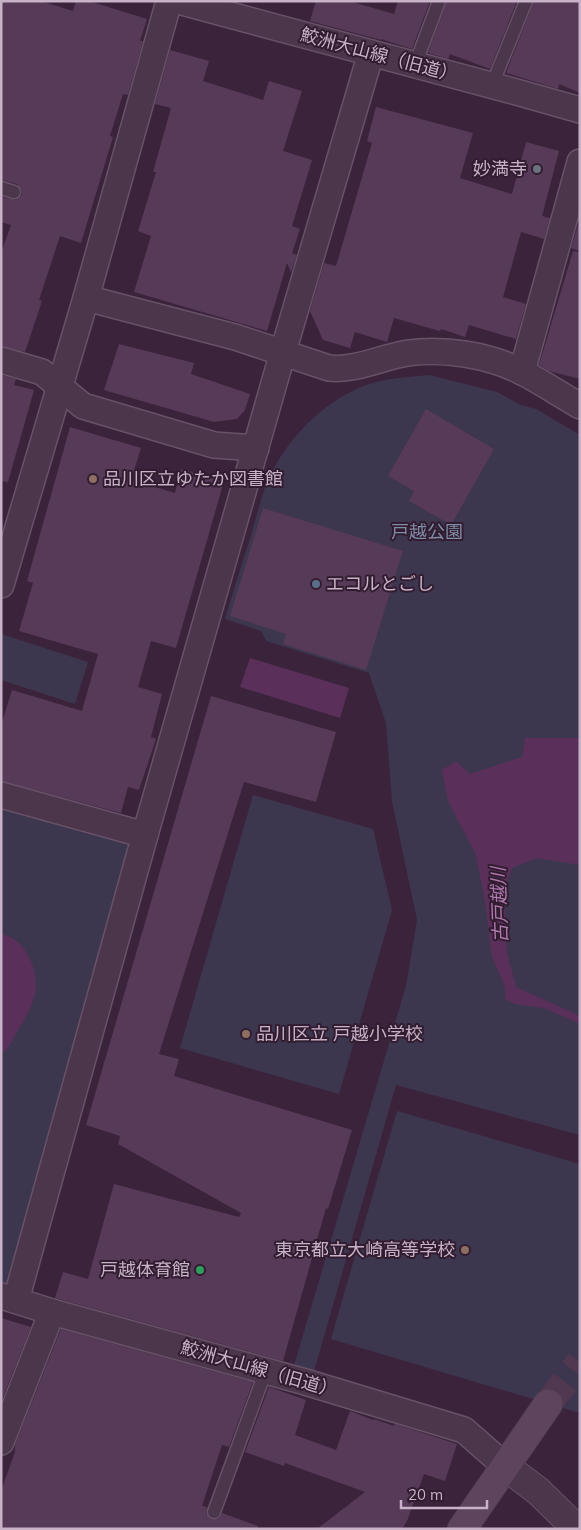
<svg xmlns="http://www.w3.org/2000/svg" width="581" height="1530" font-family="Mulish,'Noto Sans JP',sans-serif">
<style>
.green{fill:#3d364f}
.water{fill:#5a305a}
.building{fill:#573a57}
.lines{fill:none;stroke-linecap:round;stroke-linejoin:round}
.secondary-tunnel{stroke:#513851;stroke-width:28;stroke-dasharray:28 14;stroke-linecap:butt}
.service-casing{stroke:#675267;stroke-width:15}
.minor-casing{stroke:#675267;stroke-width:28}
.tertiary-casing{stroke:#675267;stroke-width:30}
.secondary-casing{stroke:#554055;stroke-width:30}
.service{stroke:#4c364c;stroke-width:12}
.minor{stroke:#4c364c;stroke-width:25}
.tertiary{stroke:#4c364c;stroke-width:28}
.secondary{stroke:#5f445e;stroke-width:28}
.worship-dot{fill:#6b7280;stroke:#311c30;stroke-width:2}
.education-dot{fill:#8d6e63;stroke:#311c30;stroke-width:2}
.service-dot{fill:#5c6f8a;stroke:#311c30;stroke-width:2}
.leisure-dot{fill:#2e9e5b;stroke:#311c30;stroke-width:2}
.labels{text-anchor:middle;stroke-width:4;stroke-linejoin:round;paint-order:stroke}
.street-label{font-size:18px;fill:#c7b2c7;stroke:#311c30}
.poi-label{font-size:18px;fill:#c7b2c7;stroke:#311c30;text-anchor:end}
.park-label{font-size:18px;fill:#808da8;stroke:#311c30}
.water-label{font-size:19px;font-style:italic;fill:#af7ab0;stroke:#311c30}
</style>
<rect width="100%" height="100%" fill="#3c233c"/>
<!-- green -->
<g class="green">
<path d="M 429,375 L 497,392 L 521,405 L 536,409 L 580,435 L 580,1135 L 396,1085 L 313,1375 L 293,1369 L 406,986 L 417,920 L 392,801 L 386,723 L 369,673 L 266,641 L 261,631 L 225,619 C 233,592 241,566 250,539 C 255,522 259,505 265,488 C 282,443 321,402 366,385 C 386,378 408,377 429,375 Z"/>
<polygon points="1,634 88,662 75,704 1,680"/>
<polygon points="1,794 145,835 16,1300 1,1296"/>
<polygon points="253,795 373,829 392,910 339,1094 180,1048"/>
<polygon points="397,1111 580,1164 580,1413 331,1339"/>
</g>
<!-- water -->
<g class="water">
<polygon points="250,658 349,688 340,718 240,687"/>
<polygon points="525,738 580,738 580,865 537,858 512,868 504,891 507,952 516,987 580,1016 580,1024 544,1008 515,1004 505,999 505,987 492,957 485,901 476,855 448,801 442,770 456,761 470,774 522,757"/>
<path d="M 1,934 C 27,939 41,973 34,997 C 31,1009 24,1021 17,1032 C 12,1040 9,1049 1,1054 Z"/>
</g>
<!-- building -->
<g class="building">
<polygon points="1,1 41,1 73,11 76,1 89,1 147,19 140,41 143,41 128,95 123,94 110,136 113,137 81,243 60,236 39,300 42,301 25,352 1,346 1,253 11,225 1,222 1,197 16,200 22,195 22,191 17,184 1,180"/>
<polygon points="316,1 349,1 394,14 398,1 430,1 412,49 381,39 381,40 310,21"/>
<polygon points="447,1 517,1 490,69 450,54 448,59 428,53"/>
<polygon points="534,1 580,1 580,93 559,84 558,89 506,73"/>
<polygon points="170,50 209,61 203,81 263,100 269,81 302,91 283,151 312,160 292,226 300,229 292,253 297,255 291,272 287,263 267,331 134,292 151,236 138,231 156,172 153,172 171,108 155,104"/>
<polygon points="376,107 473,133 460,178 512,194 526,142 559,151 542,216 550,218 544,239 521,232 503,297 526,304 516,339 469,325 465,337 441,329 440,331 394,318 387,342 355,332 350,348 323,340 310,311 324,263 336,266 372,143 367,141"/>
<polygon points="578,225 580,226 580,251 571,248"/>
<polygon points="573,251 580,252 580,379 549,371 539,365"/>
<polygon points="119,344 194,363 191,374 250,394 245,410 237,419 214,422 104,390"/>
<polygon points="1,375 16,379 14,385 34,390 8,482 1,481"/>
<polygon points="426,409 494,449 451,525 409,501 414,491 388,476"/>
<polygon points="70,427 141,448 131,480 175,493 181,469 224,481 176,648 151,641 138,687 162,694 151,737 156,739 139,790 128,787 121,813 1,781 1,726 12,690 82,711 98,654 19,631 33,583 27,581"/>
<polygon points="263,508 403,551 366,670 283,644 286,634 230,616"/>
<polygon points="211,696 336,732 316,802 244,782 159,1054 179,1059 174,1076 352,1130 328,1209 326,1208 283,1361 55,1298 63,1272 88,1279 114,1184 239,1217 241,1213 118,1144 120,1136 86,1125"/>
<polygon points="1,1318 31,1327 1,1402"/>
<polygon points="61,1329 253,1382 229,1447 222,1445 202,1506 207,1507 206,1514 211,1519 219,1518 222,1513 258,1526 258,1529 1,1529 1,1491 15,1452 15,1445"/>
<polygon points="269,1387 306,1400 295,1435 336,1450 350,1411 373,1420 374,1419 394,1426 395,1424 457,1444 445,1481 424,1474 407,1521 402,1529 317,1529 365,1492 285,1463 284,1466 245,1452"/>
</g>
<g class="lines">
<!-- secondary-tunnel -->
<polyline class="secondary-tunnel" points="548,1404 580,1362"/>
<defs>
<g id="service">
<polyline points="415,65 439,1"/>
<polyline points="492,85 526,1"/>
<polyline points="1,188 14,192"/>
<polyline points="214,1512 266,1370"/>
</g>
<g id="minor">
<polyline points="178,1 520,93 580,110"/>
<path d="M 86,298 L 235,337 L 329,368 C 356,371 382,357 408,353 C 445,348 490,355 524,373 C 543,383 561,395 580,406"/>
<polyline points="1,360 42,372 83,406 214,445 256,448"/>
<polyline points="522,372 580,162"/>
<polyline points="1,585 86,298 169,1"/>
<polyline points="1,795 145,835"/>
<polyline points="1,1296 52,1312 302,1381 464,1430 505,1466"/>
<polyline points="16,1300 145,835 283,352 371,53"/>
<polyline points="1,1442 52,1312"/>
</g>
<polyline id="tertiary" points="505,1466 538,1491 577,1529"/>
<polyline id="secondary" points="462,1529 548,1404"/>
</defs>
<!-- service casing -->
<use href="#service" class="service-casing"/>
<!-- minor casing -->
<use href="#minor" class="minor-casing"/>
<!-- tertiary casing -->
<use href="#tertiary" class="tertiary-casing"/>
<!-- secondary casing -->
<use href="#secondary" class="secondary-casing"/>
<!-- service -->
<use href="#service" class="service"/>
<!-- minor -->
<use href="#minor" class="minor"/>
<!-- tertiary -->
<use href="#tertiary" class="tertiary"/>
<!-- secondary -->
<use href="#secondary" class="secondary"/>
</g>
<!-- markers -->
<circle class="worship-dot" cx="537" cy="169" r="5"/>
<g class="education-dot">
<circle cx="93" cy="479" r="5"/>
<circle cx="246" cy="1034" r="5"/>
<circle cx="465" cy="1250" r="5"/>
</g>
<circle class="service-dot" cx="316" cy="584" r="5"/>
<circle class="leisure-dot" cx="200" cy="1270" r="5"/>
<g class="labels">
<!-- street labels -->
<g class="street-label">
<text transform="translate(379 55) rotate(15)" y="6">鮫洲大山線（旧道）</text>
<text transform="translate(259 1369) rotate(16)" y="6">鮫洲大山線（旧道）</text>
</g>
<!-- poi labels -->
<g class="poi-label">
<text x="527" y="175">妙満寺</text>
<text x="103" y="485" text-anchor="start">品川区立ゆたか図書館</text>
<text x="326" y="590" text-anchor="start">エコルとごし</text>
<text x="256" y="1040" text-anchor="start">品川区立 戸越小学校</text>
<text x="455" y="1256">東京都立大崎高等学校</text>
<text x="190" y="1276">戸越体育館</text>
</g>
<!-- park labels -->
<g class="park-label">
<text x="427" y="538">戸越公園</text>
</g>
<!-- water labels -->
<g class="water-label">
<text transform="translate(499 905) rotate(-92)" y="7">古戸越川</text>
</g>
</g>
<!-- border -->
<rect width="581" height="1530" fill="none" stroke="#c7b2c7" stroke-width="5"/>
<!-- scale -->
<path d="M401 1500v8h86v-8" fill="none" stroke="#c7b2c7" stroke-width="2.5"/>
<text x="408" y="1500" font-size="15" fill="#c7b2c7" stroke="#311c30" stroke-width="4" paint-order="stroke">20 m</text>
</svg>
